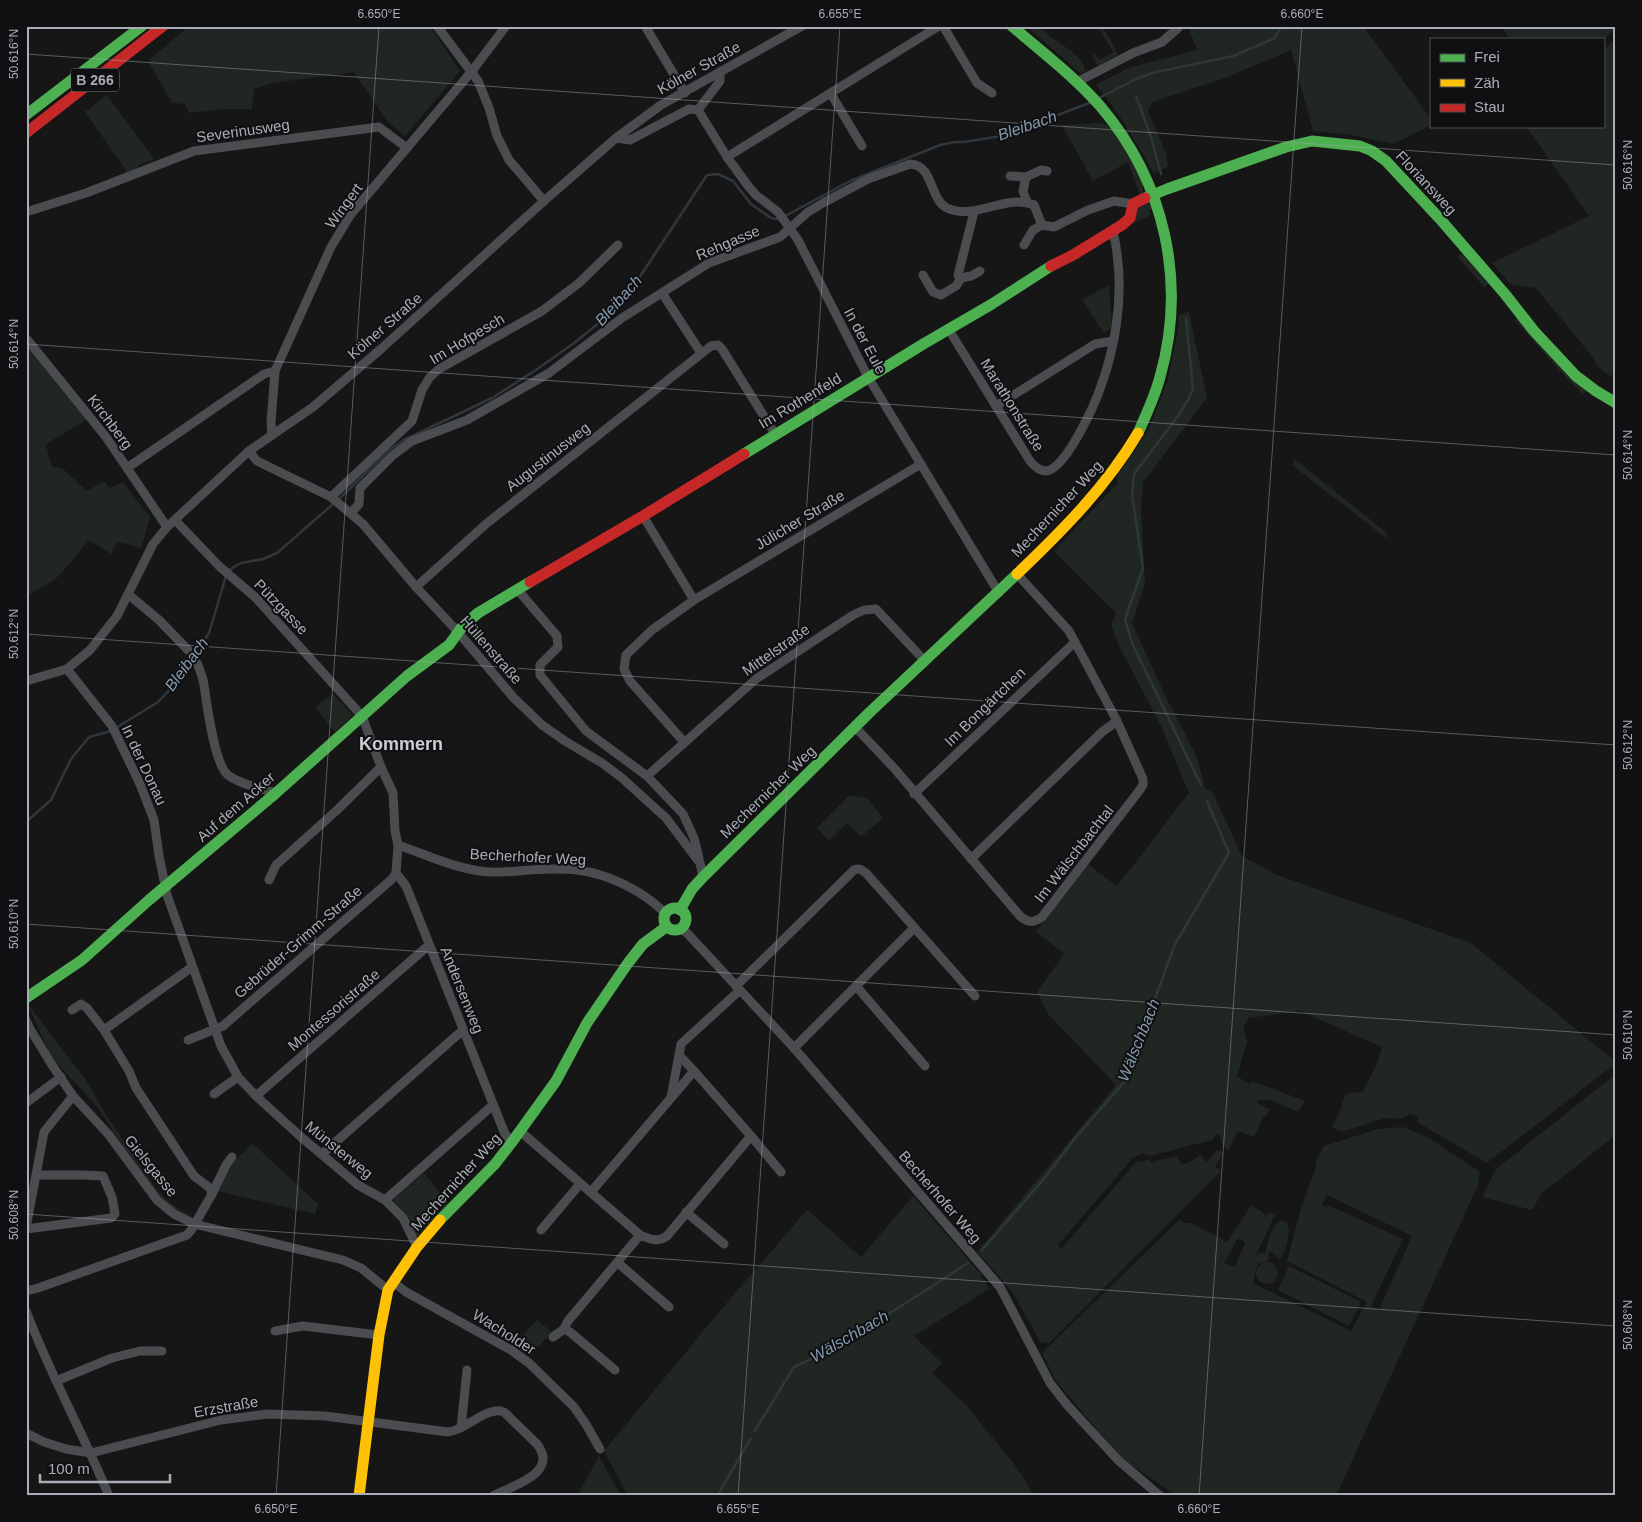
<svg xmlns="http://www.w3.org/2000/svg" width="1642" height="1522" font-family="Helvetica,sans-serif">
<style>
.green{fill:#202621;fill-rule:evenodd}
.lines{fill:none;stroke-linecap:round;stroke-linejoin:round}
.stream{stroke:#2f373c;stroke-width:2.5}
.street{stroke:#4b4c4f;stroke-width:9}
.fast{stroke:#4caf50;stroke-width:11}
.slow{stroke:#ffc107;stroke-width:11}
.jam{stroke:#c62828;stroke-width:11}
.ticks{fill:none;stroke:#a9adb5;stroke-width:1;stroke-opacity:0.45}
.labels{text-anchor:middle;stroke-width:4;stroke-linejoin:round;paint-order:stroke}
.shield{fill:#101012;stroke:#7b7e84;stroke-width:1}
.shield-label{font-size:14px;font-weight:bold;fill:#a9adb5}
.street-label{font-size:15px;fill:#a9adb5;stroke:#101012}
.water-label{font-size:16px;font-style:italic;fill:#849bac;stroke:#101012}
.quarter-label{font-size:18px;font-weight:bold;fill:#c9ccd2;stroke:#101012}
.neatline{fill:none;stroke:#a9adb5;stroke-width:2}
.ticks-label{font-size:12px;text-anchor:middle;fill:#a9adb5}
</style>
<rect width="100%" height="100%" fill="#161616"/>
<!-- green -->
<g class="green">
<polygon points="189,26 430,26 460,71 405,136 387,121 354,72 273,83 254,89 252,109 227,109 189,113 185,104 172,103 148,61"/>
<path d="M 1026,26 L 1040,26 C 1052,43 1082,50 1086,72 L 1080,73 Z"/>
<polygon points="1098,26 1102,26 1118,54 1098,66 1092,56 1095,54 1099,60 1113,52"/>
<path d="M 1188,26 L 1363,26 L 1431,119 L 1431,125 L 1394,144 L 1351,135 L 1313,131 L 1291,50 L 1225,78 L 1152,102 L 1148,111 L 1166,154 L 1168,166 L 1154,174 C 1136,142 1119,112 1096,85 L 1128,68 L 1197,50 Z"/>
<polygon points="1501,26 1616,26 1616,28 1603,40 1510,39"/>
<polygon points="1616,39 1616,374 1613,373 1611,377 1597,366 1595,360 1536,288 1510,284 1492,263 1589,216 1526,126 1603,126 1603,50"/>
<polygon points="107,95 154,159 139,165 138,169 128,173 85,112"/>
<polygon points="1100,123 1112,127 1143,183 1143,191 1140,195 1128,162 1093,181 1062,125"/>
<polygon points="1148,203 1153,208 1150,210 1149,216 1134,222 1135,208"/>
<polygon points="1463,253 1489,284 1484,287 1457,256"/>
<polygon points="1109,285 1112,327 1104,333 1082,300"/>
<path d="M 1189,312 L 1207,398 L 1143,482 L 1141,510 L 1145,584 L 1132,623 L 1164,693 L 1197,757 L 1205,788 L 1213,793 L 1242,856 L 1277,875 L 1471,943 L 1616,1062 L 1616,1067 L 1614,1069 L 1611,1067 L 1487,1163 L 1417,1122 L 1419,1117 L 1409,1114 L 1403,1119 L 1385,1118 L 1341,1132 L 1332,1127 L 1340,1111 L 1345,1096 L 1352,1092 L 1356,1093 L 1363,1091 L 1377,1064 L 1382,1047 L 1300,1011 L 1249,1018 L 1243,1027 L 1247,1042 L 1237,1076 L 1249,1084 L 1252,1081 L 1305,1101 L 1298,1112 L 1270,1100 L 1256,1100 L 1259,1104 L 1270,1109 L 1266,1116 L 1264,1116 L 1254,1137 L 1238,1131 L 1228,1151 L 1220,1140 L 1221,1136 L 1217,1134 L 1212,1140 L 1149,1156 L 1142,1153 L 1133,1158 L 1058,1245 L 1061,1249 L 1136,1162 L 1149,1160 L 1152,1163 L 1155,1161 L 1177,1156 L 1182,1164 C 1190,1163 1194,1160 1200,1155 L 1207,1162 L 1216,1151 L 1221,1150 L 1223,1154 L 1215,1166 L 1221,1171 L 1048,1344 L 1045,1342 L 1041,1343 L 1014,1295 L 998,1275 L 977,1252 L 1116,1085 L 1048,1014 L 1037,992 L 1064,954 L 1036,931 L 1088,864 L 1117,886 L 1189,793 L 1161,726 L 1119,646 L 1111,625 L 1116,613 L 1054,551 L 1118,483 L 1117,476 L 1148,431 L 1167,382 L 1178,331 L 1179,315 Z"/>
<polygon points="1517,317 1586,391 1583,394 1560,371 1515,320"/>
<path d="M 26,342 L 88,419 L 46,444 L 49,458 L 53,467 L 62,468 L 87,491 L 104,481 L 110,488 L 123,482 L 150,517 L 141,549 L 128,544 L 117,542 L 111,554 L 89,540 C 78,553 67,569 54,580 C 45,586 36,589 26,597 Z"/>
<polygon points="1295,459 1388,534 1386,538 1292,465"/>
<polygon points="333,694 353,715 335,732 315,707"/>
<polygon points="850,795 867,798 883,818 861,837 847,823 829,840 817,828"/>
<path d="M 27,1003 L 86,1080 L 106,1115 L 156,1189 L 169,1202 L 192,1217 L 191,1218 C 177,1212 166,1203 155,1192 L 94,1103 L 52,1058 Z"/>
<polygon points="1616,1074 1616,1134 1612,1138 1542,1193 1532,1210 1482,1197 1496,1169"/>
<path d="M 1403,1127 L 1429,1138 L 1479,1171 L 1479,1183 L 1336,1496 L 1177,1496 L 1121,1458 L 1056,1381 L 1042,1353 L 1180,1219 L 1184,1223 L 1191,1223 L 1227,1242 L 1251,1206 L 1261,1211 L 1266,1217 L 1269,1212 L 1275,1215 L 1256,1255 L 1265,1252 C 1269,1241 1270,1227 1281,1220 L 1287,1223 C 1291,1235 1287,1248 1280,1259 L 1272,1252 L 1269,1253 L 1268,1261 L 1259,1263 L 1256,1268 L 1253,1283 L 1351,1331 L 1367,1302 L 1287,1261 L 1301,1208 L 1316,1167 L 1316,1161 L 1324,1146 L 1378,1129 ZM 1327,1195 L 1412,1236 L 1379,1310 L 1371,1306 L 1403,1239 L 1328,1205 L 1326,1207 L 1322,1205 ZM 1238,1238 L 1245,1242 L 1235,1267 L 1224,1263 Z"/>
<polygon points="252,1143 318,1204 315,1214 217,1191 229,1168"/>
<polygon points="424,1173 449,1204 416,1238 408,1217 393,1200"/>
<polygon points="913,1196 980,1273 989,1289 914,1336 942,1363 932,1373 967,1406 1014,1464 1035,1496 628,1496 604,1451 729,1300 807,1210 861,1257"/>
<circle cx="1267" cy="1273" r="11"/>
<polygon points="1289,1266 1361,1302 1349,1326 1278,1290"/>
<polygon points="537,1320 552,1332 533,1353 526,1354 503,1340 508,1332 519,1339"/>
<polygon points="599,1456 621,1496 577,1496"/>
</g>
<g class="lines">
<!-- stream -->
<g class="stream">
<polyline points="1136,96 1151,137 1161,174"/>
<polyline points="1099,98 1134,80 1152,73 1233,56 1275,38 1281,26"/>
<polyline points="1186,318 1193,389 1188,400 1178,416 1134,474 1132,495 1143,568 1125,619 1132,643 1201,785"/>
<polyline points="229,571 235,566 241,563 263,559 277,553 341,497 388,451 404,440 492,398 536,370 574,343 605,318 639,278 707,175 718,174 733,181 751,204 771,218 776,219 787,215 850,181 940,145 955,142 964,142 1002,136 1092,102"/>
<polyline points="26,822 51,800 71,759 89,737 111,731 158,702 176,683 209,633 226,576"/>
<polyline points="982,1250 1043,1180 1076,1137 1125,1081 1175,944 1229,853 1207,801"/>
<polyline points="754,1432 794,1367 842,1344 968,1263"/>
<polyline points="717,1496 751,1438"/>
</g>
<!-- street -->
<g class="street">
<polyline points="437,26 478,81 489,108 497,136 509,160 544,201"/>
<polyline points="645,26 685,93"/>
<polyline points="943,26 977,83 992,93"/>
<polyline points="1077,82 1133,53 1162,42 1178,28"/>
<polyline points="831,94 862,146"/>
<polyline points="698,110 720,81 720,72"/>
<polyline points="616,138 630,140 689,109 698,110 727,157 749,187 756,195 778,212 798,240 868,377 999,593"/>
<polyline points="727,157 939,26"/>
<polyline points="1010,176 1026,177"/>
<polyline points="1027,202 1023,191 1026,177 1041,170 1047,171"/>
<polyline points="26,212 86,193 194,151 379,127 407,148"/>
<polyline points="974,212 958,275 961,278 971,276 980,271"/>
<polyline points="1024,245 1033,230 1042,225"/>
<polyline points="923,275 933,292 941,295 956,286 961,278"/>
<polyline points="662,293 701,353"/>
<path d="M 949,330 L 1030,461 C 1034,466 1039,471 1046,471 C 1066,469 1095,404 1101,386 C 1108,367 1113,347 1116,327 C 1121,295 1120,262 1113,231"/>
<polyline points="26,338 106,437 167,527"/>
<polyline points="996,406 1095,344 1113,341"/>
<polyline points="272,435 271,422 275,371 331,247 351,214 472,71 506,26"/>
<polyline points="249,451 257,461 331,497 363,524 416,587 458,632 513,697 542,725 565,741 602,763 622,778 666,818 700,863 703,877"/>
<polyline points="127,468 264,374 275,371"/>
<polyline points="331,497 412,421 422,390 430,377 439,369 542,311 579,283 618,245"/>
<path d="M 351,513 L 359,504 L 360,488 L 392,456 L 412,441 L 467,420 L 549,373 L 622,318 L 709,263 L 780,237 L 808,212 L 823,203 L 868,179 L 910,164 C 934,165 929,199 947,208 C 975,221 1006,193 1034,205 L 1042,225 L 1054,227 L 1088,210 L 1114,201 L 1133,204"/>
<polyline points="643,516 694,600"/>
<polyline points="175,520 219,566 255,597 362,716 381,767 393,793 395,831 398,845 396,873 406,886 505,1134 512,1142"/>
<polyline points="416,587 486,524 711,346 718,345 722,349 775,434"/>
<polyline points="517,589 557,636 558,647 540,665 540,675 586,731 647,776 683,814 694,838 699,858"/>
<polyline points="129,595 159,620 188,650"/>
<path d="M 197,663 C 200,670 203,678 204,685 C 207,704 214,764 228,775 C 239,784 263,789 276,793"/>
<polyline points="67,669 112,726 140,784 154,820 159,856 167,895 221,1046 238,1077 256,1096 301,1137 358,1185 385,1200 403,1218 417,1247"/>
<polyline points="26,681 67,669 90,650 117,616 153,544 167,527 249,451 313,407 381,349 544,201 616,138 661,105 802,26"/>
<path d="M 855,727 L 894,768 L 1020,916 C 1028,923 1034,923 1042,917 L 1139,791 L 1143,785 L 1143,779 L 1117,721 L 1069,631 L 1017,574"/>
<polyline points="684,742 630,681 624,669 626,655 652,630 694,600 921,464"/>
<polyline points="647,776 756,679 853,615 864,610 876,609 925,661"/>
<polyline points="914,794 1075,642"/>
<path d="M 398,845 C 427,855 458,870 489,872 C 510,873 530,869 550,869 C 559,869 569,869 577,870 C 609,874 643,891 665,913"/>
<polyline points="971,859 1102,732 1117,721"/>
<polyline points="269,880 276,865 336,811 381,767"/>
<polyline points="681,929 687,933 794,1048 1000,1287 1050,1383 1068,1406 1118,1460 1160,1496"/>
<path d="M 736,986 L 854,870 C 859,868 861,869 866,873 L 975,996"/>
<polyline points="856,986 925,1066"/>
<polyline points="72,1010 81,1004 87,1008 104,1030"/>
<polyline points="26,1020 30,1029 52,1065 73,1096 109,1135 157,1200 174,1214 194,1224 343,1260 361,1268 388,1290"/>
<polyline points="188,1040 223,1026 392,879 396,873"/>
<polyline points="794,1048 914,928"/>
<polyline points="214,1094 238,1077"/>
<polyline points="256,1096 429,945"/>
<polyline points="671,1097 679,1055"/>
<polyline points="26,1103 61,1077"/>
<polyline points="520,1131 640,1235 568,1321 564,1329 570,1332 615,1370"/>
<polyline points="751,1136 781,1172"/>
<polyline points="322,1154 463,1030"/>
<polyline points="591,1192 694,1071 679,1055 681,1044 740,990"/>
<polyline points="212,1194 226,1165 232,1157"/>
<polyline points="385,1200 493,1105"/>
<polyline points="686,1212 724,1244"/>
<polyline points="26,1228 44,1132 73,1096"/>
<polyline points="26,1229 111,1218 115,1214 112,1197 103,1176 83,1175 37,1175"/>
<polyline points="541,1230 580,1184"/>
<path d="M 640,1235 C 650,1239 657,1243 667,1236 L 751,1136 L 694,1071"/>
<polyline points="618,1263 669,1307"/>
<polyline points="393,1282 406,1292 511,1350 529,1363 574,1407 587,1426 600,1449"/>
<polyline points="26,1291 38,1288 187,1235 192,1229 212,1194 210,1188 194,1176 136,1088 129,1071 104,1030 192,967"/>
<path d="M 26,1311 C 50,1374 83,1433 109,1496"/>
<polyline points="275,1331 303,1326 379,1335"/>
<polyline points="553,1337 564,1329"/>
<polyline points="56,1381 112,1358 140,1351 162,1351"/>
<polyline points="461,1428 467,1370"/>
<path d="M 26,1433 L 44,1442 L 66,1449 L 91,1453 L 221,1420 L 268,1414 L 325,1416 L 448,1432 C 466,1430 488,1405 504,1412 L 537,1444 C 559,1473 514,1485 493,1496"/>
</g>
<!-- fast -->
<g class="fast">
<path d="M 1012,26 C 1042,52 1075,77 1101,107 C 1165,183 1187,282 1160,377 C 1155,396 1146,415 1138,433"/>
<polyline points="26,115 142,26"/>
<polyline points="1145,198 1167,189 1286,147 1312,141 1360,146 1372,151 1386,161 1440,219 1505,294 1534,331 1576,376 1596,391 1616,403"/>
<polyline points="744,454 925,343 992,304 1051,266"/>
<circle cx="675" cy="919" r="11"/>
<polyline points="680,910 692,889 703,877 870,712 1017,574"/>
<polyline points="26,998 82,960 149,900 276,793 407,676 449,645 462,627 478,613 530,582"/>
<polyline points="440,1220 495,1164 512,1142 556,1081 587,1023 628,963 643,944 666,927"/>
</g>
<!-- slow -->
<g class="slow">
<path d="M 1017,574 C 1062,531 1106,487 1138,433"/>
<polyline points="359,1496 379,1335 388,1290 417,1247 440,1220"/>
</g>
<!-- jam -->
<g class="jam">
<polyline points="26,133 163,26"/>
<polyline points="1051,266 1073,255 1122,225 1130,218 1133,204 1145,198"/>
<polyline points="530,582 643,516 744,454"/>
</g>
</g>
<!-- ticks -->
<path class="ticks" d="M 26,54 L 1616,165M 26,344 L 1616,455M 26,634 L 1616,745M 26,924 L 1616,1035M 26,1214 L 1616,1326M 276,1496 L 379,26M 738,1496 L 840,26M 1199,1496 L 1302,26"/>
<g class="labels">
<!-- shield labels -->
<rect class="shield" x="71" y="68.5" width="48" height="23" rx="4"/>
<g class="shield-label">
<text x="95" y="85">B 266</text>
</g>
<!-- street labels -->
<g class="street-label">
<text transform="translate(699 68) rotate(-29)" y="5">Kölner Straße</text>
<text transform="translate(243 131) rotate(-8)" y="5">Severinusweg</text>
<text transform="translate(1426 183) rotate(47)" y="5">Floriansweg</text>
<text transform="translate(344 206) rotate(-54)" y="5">Wingert</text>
<text transform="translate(728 243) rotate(-23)" y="5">Rehgasse</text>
<text transform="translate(385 326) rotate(-41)" y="5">Kölner Straße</text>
<text transform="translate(467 339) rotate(-31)" y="5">Im Hofpesch</text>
<text transform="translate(865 341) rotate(62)" y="5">In der Eule</text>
<text transform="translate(800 401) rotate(-31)" y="5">Im Rothenfeld</text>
<text transform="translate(1012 405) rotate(58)" y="5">Marathonstraße</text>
<text transform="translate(110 422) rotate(53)" y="5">Kirchberg</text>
<text transform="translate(548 457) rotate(-38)" y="5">Augustinusweg</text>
<text transform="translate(1057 509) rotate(-47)" y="5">Mechernicher Weg</text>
<text transform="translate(800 520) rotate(-31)" y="5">Jülicher Straße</text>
<text transform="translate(281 607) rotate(46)" y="5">Pützgasse</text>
<text transform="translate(491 650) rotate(49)" y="5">Hüllenstraße</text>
<text transform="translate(776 650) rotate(-35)" y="5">Mittelstraße</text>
<text transform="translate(985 707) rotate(-44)" y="5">Im Bongärtchen</text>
<text transform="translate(144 765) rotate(65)" y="5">In der Donau</text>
<text transform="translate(768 792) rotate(-44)" y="5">Mechernicher Weg</text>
<text transform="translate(236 807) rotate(-41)" y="5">Auf dem Acker</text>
<text transform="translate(1074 854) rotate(-52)" y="5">Im Wälschbachtal</text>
<text transform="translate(528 857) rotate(3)" y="5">Becherhofer Weg</text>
<text transform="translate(298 942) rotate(-41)" y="5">Gebrüder-Grimm-Straße</text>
<text transform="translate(462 990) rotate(68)" y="5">Andersenweg</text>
<text transform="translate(334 1010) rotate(-41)" y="5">Montessoristraße</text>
<text transform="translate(339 1150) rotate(39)" y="5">Münsterweg</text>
<text transform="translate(151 1166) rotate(51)" y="5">Gielsgasse</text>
<text transform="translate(456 1182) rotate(-48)" y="5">Mechernicher Weg</text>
<text transform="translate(940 1197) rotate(49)" y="5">Becherhofer Weg</text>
<text transform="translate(504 1332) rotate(32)" y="5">Wacholder</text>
<text transform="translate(226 1407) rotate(-10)" y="5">Erzstraße</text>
</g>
<!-- water labels -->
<g class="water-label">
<text transform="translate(1027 125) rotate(-19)" y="6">Bleibach</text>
<text transform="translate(618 300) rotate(-48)" y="6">Bleibach</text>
<text transform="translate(186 664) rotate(-54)" y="6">Bleibach</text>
<text transform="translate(1138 1040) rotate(-68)" y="6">Wälschbach</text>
<text transform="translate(849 1336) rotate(-30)" y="6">Wälschbach</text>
</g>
<!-- quarter labels -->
<g class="quarter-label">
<text x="401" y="750">Kommern</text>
</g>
</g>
<!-- border -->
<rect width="1642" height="1522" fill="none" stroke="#101012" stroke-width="55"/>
<!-- legend -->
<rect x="1430" y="38" width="175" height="90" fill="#101012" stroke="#4d4f53"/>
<rect x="1440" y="54" width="25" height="8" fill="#4caf50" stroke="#4d4f53"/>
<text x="1474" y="62" font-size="15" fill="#a9adb5">Frei</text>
<rect x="1440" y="79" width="25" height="8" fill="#ffc107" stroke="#4d4f53"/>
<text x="1474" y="88" font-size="15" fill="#a9adb5">Zäh</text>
<rect x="1440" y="104" width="25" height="8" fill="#c62828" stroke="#4d4f53"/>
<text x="1474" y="112" font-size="15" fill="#a9adb5">Stau</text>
<!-- scale -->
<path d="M40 1474v8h130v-8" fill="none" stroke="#a9adb5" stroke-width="2.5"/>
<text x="48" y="1474" font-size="15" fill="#a9adb5" stroke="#101012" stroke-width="4" paint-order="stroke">100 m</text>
<rect x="28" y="28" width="1586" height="1466" class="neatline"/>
<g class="ticks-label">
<text x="379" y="18">6.650°E</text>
<text x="840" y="18">6.655°E</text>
<text x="1302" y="18">6.660°E</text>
<text transform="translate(14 54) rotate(-90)" y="4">50.616°N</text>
<text transform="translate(1628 165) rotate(-90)" y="4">50.616°N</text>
<text transform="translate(14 344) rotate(-90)" y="4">50.614°N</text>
<text transform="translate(1628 455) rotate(-90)" y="4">50.614°N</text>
<text transform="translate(14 634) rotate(-90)" y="4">50.612°N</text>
<text transform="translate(1628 745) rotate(-90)" y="4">50.612°N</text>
<text transform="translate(14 924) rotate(-90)" y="4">50.610°N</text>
<text transform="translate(1628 1035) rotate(-90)" y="4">50.610°N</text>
<text transform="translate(14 1215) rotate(-90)" y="4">50.608°N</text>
<text transform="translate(1628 1325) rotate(-90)" y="4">50.608°N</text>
<text x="276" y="1513">6.650°E</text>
<text x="738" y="1513">6.655°E</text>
<text x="1199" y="1513">6.660°E</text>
</g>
</svg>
